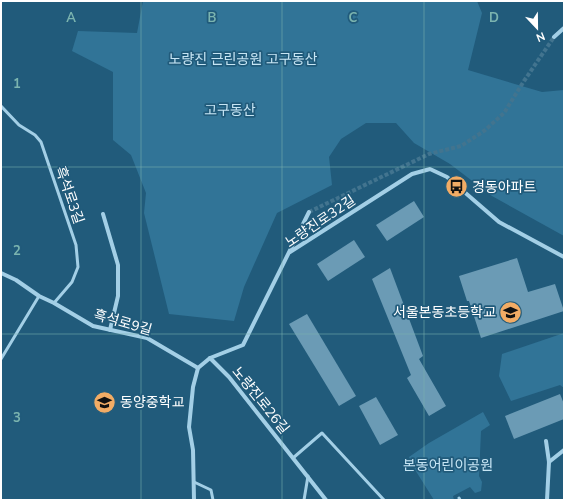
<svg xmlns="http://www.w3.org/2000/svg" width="565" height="501" font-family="'Nunito Sans','Noto Sans KR',sans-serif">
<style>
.green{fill:#317497}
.building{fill:#6b9bb5}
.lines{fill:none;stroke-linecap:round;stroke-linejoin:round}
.street-tunnel{stroke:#42748f;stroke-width:4;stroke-dasharray:4 2;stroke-linecap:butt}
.lane{stroke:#a3cfe6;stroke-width:3}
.street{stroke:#a3cfe6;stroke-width:4}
.grid{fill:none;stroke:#7bb4af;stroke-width:1;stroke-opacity:0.55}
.labels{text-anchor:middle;stroke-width:3.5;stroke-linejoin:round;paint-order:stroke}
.park-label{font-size:14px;fill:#c6e5f4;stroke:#215b7b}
.poi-label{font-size:14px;fill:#fff;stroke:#215b7b;text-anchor:start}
.street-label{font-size:14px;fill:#fff;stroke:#215b7b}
.grid-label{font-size:13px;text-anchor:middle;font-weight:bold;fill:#7bb4af;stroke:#215b7b;stroke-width:3.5;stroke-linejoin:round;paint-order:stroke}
</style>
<rect width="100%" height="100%" fill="#215b7b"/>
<!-- green -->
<g class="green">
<polygon points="143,1 477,1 482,13 468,70 542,92 564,90 564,236 492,196 450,164 414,143 396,123 366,123 341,139 329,157 332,185 277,213 244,287 234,321 169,314 144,213 146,193 131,155 113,140 113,72 72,51 78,31 137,33"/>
<polygon points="564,333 564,388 560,385 511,401 499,376 502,354"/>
<polygon points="483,412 490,425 481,431 479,476 482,482 481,491 475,493 470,487 453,496 454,500 434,500 412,465 409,457 429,443"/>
</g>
<!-- building -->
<g class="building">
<polygon points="414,201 424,217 387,241 376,225"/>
<polygon points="354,240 365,257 328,281 317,264"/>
<polygon points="517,258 528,292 555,284 564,311 481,338 469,301 467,301 459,276"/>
<polygon points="390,268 423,356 419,359 446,406 429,416 407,378 411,375 372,279"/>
<polygon points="307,314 356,396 339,406 289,324"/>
<polygon points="560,394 564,404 564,419 514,439 505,416"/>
<polygon points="376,397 398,435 380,445 359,406"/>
</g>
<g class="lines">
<!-- street-tunnel -->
<polyline class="street-tunnel" points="309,212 429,154 461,146 484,131 504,113 524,81 554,37"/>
<!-- lane -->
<g class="lane">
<polyline points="1,106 19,125 35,135 41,142 76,245 78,267 72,282 54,303"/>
<polyline points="1,359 39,296"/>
<polyline points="293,458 322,433 384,500"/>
<polyline points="194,482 211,490 213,500"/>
<polyline points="459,498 460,500"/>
<polyline points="304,500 308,476"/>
</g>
<!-- street -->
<g class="street">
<polyline points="554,37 564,28"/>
<polyline points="103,214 118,265 118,296 110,330"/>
<polyline points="290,252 412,174 430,169 447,177 499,222 564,257"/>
<polyline points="1,273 16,280 39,296 54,303 93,326 147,338 198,368"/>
<polyline points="210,358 229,377 326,500"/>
<polyline points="546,441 549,462 547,500"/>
<polyline points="549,462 564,450"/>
<polyline points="194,500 193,450 189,427 193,387 198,368 210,358 243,345 309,212"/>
</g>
</g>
<!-- grid -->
<path class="grid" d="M 141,1 L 141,500M 282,1 L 282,500M 424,1 L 424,500M 1,167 L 564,167M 1,334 L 564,334"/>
<!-- icons -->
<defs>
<symbol id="bus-disc" viewBox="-11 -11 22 22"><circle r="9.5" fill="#f2ac65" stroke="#215b7b"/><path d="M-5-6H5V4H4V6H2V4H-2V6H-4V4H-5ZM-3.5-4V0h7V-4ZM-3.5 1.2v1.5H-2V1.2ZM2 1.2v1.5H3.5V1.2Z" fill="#111"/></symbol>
<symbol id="school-disc" viewBox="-11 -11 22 22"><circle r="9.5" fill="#f2ac65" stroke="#215b7b"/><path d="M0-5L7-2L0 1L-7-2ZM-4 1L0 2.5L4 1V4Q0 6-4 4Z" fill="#111"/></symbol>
</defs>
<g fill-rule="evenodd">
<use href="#bus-disc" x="444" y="174" width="25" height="25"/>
<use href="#school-disc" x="498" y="300" width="25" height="25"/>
<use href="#school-disc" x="92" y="390" width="25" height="25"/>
</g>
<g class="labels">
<!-- park labels -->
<g class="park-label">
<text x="243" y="64">노량진 근린공원 고구동산</text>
<text x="230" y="115">고구동산</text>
<text x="448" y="470">본동어린이공원</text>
</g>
<!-- poi labels -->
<g class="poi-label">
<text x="472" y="192">경동아파트</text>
<text x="496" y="317" text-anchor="end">서울본동초등학교</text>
<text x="120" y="407">동양중학교</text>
</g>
<!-- street labels -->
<g class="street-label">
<text transform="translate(70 195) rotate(71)" y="5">흑석로3길</text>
<text transform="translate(320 221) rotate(-34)" y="5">노량진로32길</text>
<text transform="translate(123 322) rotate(16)" y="5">흑석로9길</text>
<text transform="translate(261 400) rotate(51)" y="5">노량진로26길</text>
</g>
</g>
<g class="grid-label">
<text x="71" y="22">A</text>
<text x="212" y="22">B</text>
<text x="353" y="22">C</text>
<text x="494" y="22">D</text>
<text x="17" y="88">1</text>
<text x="17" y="255">2</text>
<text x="17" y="422">3</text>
</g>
<!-- border -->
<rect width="565" height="501" fill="none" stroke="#ffffff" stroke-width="4"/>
<!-- north arrow -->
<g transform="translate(537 28) rotate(158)" stroke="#215b7b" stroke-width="3" paint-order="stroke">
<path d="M0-3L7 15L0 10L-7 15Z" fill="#ffffff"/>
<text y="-6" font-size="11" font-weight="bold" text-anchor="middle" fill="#ffffff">N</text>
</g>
</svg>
